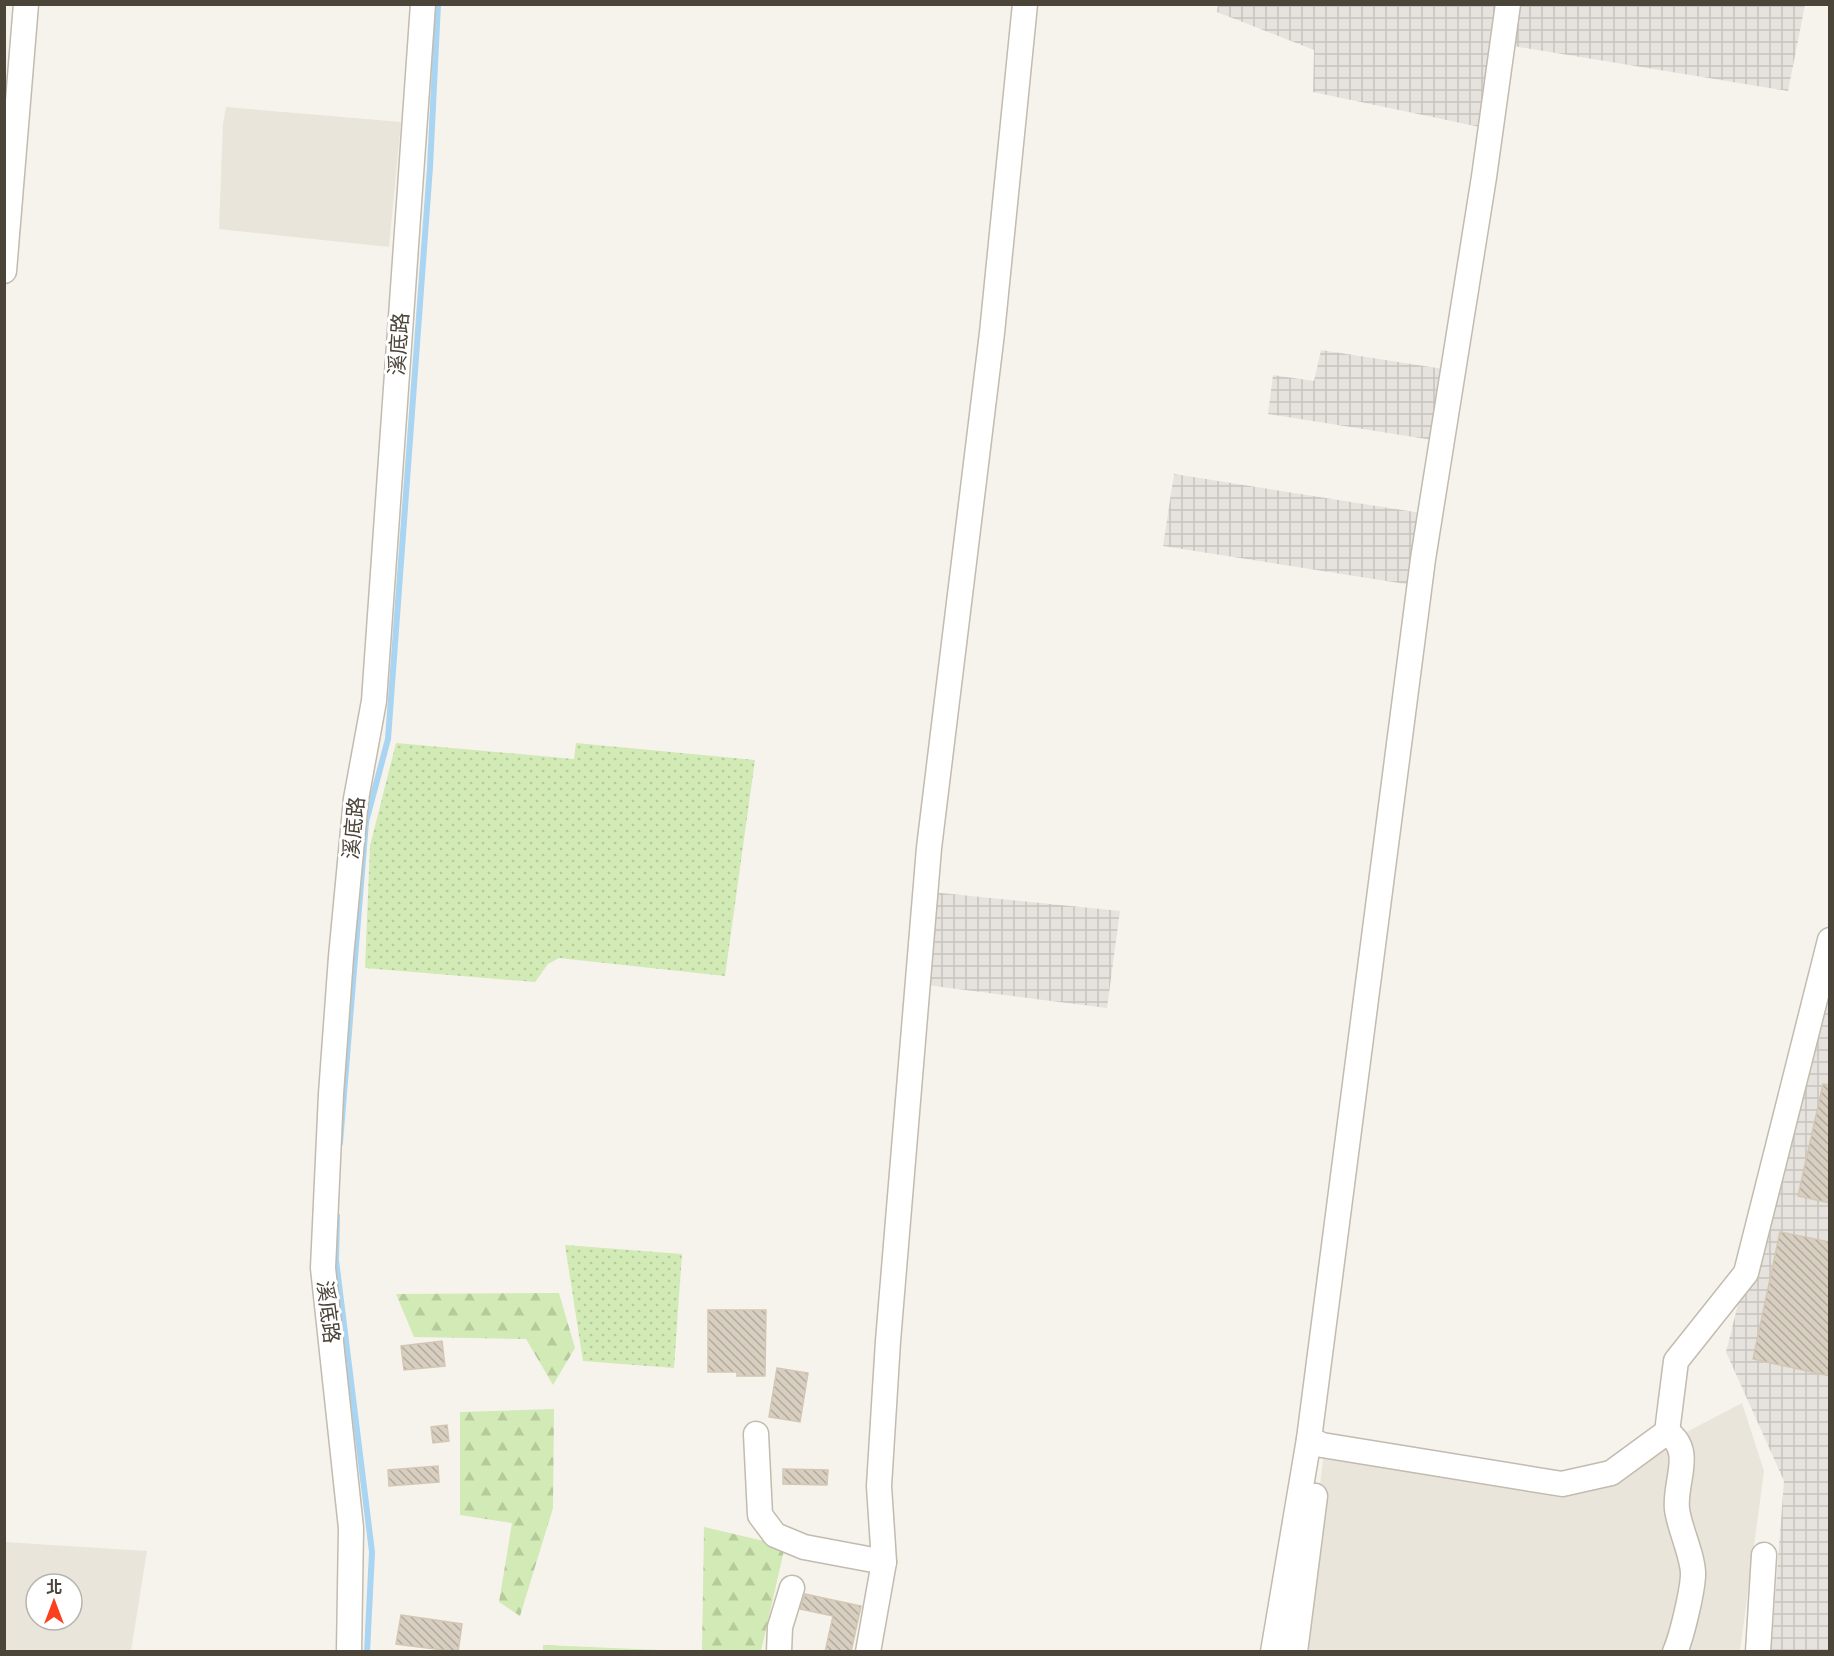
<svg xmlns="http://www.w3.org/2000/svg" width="1834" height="1656" font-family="Lato,'Noto Sans TC',sans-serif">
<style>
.residential{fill:#eae5da;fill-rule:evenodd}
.industrial{fill:url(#industrial-grid)}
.grass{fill:url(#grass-dots)}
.forest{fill:url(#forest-firs)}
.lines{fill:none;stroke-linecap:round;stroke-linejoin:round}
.stream{stroke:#a9d4f2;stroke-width:6}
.building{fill:url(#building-back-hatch);stroke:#d3c7b4;stroke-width:1.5}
.minor-casing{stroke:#c2bbae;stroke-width:27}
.minor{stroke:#fff;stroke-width:24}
.labels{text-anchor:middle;stroke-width:6;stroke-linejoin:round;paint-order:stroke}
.street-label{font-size:21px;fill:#4b4439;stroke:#fff}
</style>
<defs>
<pattern id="industrial-grid" width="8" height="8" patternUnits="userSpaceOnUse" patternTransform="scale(1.5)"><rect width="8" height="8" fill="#e6e2dd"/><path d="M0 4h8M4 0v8" fill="none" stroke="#c7c3be"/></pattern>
<pattern id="grass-dots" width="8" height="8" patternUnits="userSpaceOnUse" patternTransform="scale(1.5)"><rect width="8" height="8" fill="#d2eab5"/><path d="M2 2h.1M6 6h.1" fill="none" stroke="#b6ca9c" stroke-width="1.8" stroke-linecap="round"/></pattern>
<pattern id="forest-firs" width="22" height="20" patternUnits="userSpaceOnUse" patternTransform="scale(1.5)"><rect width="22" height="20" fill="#d2eab5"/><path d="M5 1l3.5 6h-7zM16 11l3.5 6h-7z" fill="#b6ca9c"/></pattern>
<pattern id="building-back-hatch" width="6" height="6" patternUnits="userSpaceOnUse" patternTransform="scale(1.5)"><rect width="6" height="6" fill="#d8cfc1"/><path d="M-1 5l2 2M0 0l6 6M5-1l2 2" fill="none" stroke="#b1aa9e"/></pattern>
</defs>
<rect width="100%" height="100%" fill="#f6f3ec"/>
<!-- residential -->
<g class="residential">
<polygon points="226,107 401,122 389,247 219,229 223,123"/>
<polygon points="1742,1403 1764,1471 1740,1651 1300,1652 1324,1452 1561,1498"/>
<path d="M 4,1542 L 147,1551 L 131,1651 L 5,1651 ZM 36,1584 L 72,1584 L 72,1620 L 36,1620 Z"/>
</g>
<!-- industrial -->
<g class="industrial">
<polygon points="1218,4 1805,5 1788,91 1513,46 1499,131 1313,92 1314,50 1217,12"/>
<polygon points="1321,350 1450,370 1445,442 1268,414 1273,375 1314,381"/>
<polygon points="1174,474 1440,516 1425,587 1163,546"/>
<polygon points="931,892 1120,911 1107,1008 926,985"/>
<polygon points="1829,940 1829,1651 1771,1651 1784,1481 1726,1352"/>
</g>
<!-- grass -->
<g class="grass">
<polygon points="396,743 574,759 576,743 755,760 725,976 559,958 548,964 535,982 365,968 370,846"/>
<polygon points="565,1245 682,1254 674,1368 583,1361"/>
</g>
<!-- forest -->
<g class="forest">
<polygon points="559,1293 575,1348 553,1385 526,1339 414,1337 396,1294"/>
<polygon points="554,1409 553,1508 520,1616 499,1602 512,1523 460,1515 460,1412"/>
<polygon points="704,1527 785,1546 761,1651 702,1652"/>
<polygon points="543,1645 684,1651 543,1652"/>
</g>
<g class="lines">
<!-- stream -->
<g class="stream">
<polyline points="340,1143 366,822 388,739 430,167 438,4"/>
<polyline points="337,1216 336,1260 372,1552 367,1652"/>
</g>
</g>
<!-- building -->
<g class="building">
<polygon points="1823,1084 1830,1085 1830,1203 1798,1196"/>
<polygon points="1780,1232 1830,1242 1830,1376 1753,1359"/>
<polygon points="708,1310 766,1310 765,1376 737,1376 737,1372 708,1372"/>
<polygon points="442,1341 445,1366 404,1370 401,1346"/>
<polygon points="777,1368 808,1373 800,1422 769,1417"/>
<polygon points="447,1425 449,1441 433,1443 431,1427"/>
<polygon points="438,1466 439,1482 389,1486 388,1470"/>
<polygon points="783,1469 828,1470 827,1485 783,1484"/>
<polygon points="805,1594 861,1606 851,1652 825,1652 833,1616 800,1609"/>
<polygon points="401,1615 462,1624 458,1652 396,1644"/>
</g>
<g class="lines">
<defs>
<g id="minor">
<polyline points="4,271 26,4"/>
<path d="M 1667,1432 C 1695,1451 1674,1481 1677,1509 C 1679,1528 1694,1557 1693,1576 C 1692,1593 1682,1636 1675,1652"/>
<polyline points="756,1434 760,1515 775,1535 804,1547 884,1562"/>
<polyline points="1309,1439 1322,1445 1562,1484 1611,1473 1667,1432 1676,1361 1746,1273 1830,940"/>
<polyline points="349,1652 351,1528 323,1268 331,1094 341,957 356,799 374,701 423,4"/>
<polyline points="779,1652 780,1627 792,1588"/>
<polyline points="868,1652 884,1562 879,1486 888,1341 929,848 992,333 1025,4"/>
<polyline points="1273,1652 1309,1439 1423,559 1484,177 1508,4"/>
<polyline points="1295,1652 1315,1496"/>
<polyline points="1758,1652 1764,1555"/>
</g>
</defs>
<!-- minor casing -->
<use href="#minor" class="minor-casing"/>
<!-- minor -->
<use href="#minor" class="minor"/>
</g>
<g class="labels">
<!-- street labels -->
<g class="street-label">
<text transform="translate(399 344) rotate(-86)" y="7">溪底路</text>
<text transform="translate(354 828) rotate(-84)" y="7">溪底路</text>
<text transform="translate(328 1312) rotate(83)" y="7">溪底路</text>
</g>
</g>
<!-- border -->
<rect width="1834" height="1656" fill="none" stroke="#4b4439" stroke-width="12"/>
<!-- north arrow -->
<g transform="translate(54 1602)"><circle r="28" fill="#ffffff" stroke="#b7b4b0" stroke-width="1.5"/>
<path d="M0-4.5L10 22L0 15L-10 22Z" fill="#fc3f1d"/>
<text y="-9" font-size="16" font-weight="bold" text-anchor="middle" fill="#4b4439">北</text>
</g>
</svg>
